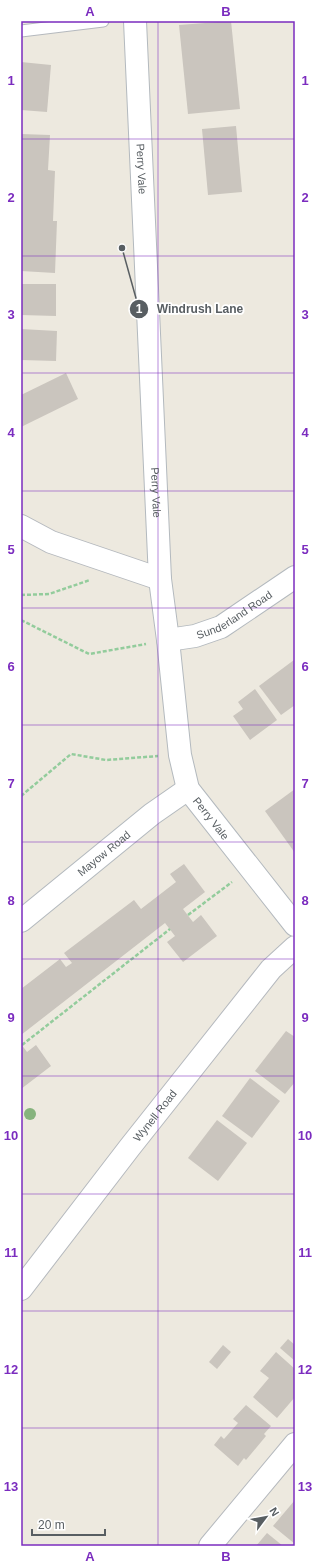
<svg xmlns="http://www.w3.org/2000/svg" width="316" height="1567" font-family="Arial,sans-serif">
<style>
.building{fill:#cac5be}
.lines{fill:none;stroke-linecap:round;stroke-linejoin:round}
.lane-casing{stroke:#b5b9be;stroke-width:13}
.street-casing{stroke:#b5b9be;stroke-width:24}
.secondary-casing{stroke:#b3b9be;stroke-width:24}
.path{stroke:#93cc9c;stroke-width:2.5;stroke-dasharray:4 2;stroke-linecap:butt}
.lane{stroke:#fff;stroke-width:11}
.street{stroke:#fff;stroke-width:22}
.secondary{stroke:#fff;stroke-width:22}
.tree{fill:#86b37d}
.grid{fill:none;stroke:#7b2cbf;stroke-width:1;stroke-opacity:0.55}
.labels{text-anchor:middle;stroke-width:3.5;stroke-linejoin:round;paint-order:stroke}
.street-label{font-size:11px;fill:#585e62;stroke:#fff}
.leader{fill:none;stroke:#585e62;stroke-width:1.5}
.callout-dot{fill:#585e62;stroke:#fff;stroke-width:1.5}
.mark-label{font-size:12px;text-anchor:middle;font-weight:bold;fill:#fff}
.callout-label{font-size:12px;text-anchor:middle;font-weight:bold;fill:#585e62;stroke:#fff;stroke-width:3.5;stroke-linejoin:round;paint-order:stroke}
.neatline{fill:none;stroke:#7b2cbf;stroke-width:1.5}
.grid-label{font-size:13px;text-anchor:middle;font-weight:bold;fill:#7b2cbf}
</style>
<rect width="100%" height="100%" fill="#ede9df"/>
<!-- building -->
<g class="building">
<polygon points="231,21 240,109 188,114 179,25"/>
<polygon points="21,62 51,65 47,112 21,110"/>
<polygon points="236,126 242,192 208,195 202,129"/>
<polygon points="21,134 50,135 48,170 55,171 53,221 57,221 55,273 21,271"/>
<polygon points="21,284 56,284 56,316 21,315"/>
<polygon points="21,329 57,331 56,361 21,360"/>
<polygon points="66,373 78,399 21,427 21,395"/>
<polygon points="294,660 295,705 281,715 259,686"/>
<polygon points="255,689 277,720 250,740 233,716 243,709 238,702"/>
<polygon points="295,789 295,853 265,811"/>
<polygon points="184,864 205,892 183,909 193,922 201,915 217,936 183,962 167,942 175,936 165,923 21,1035 21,989 60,959 66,967 72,963 64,953 134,900 141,909 176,882 170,874"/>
<polygon points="286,1031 295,1037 295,1082 285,1094 255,1071"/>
<polygon points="21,1044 27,1052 36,1045 51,1066 21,1089"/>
<polygon points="250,1078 280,1101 252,1138 222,1116"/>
<polygon points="217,1120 247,1143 218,1181 188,1158"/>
<polygon points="288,1339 295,1345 295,1361 280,1348"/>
<polygon points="223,1345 231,1352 217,1369 209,1362"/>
<polygon points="276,1352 295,1369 295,1397 277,1418 253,1397 269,1378 260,1371"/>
<polygon points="246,1405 271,1426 264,1434 266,1436 246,1460 244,1458 238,1466 214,1445 221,1436 224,1439 238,1423 233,1419"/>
<polygon points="295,1500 295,1544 273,1526"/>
<polygon points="267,1533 283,1546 256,1546"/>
</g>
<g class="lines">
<defs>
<polyline id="lane" points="21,31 103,21"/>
<g id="street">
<polyline points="21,526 51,542 160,579"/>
<path id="s1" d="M 21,1289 L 130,1147 L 271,969 L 295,947"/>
<polyline points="210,1546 295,1444"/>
</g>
<g id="secondary">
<path id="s2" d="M 135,21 L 160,579 L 168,640 L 180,755 L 188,789 L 295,925"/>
<path id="s3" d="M 168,640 L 195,636 L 221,627 L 295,577"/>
<path id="s4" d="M 21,921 L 152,814 L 188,789"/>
</g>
</defs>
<!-- lane casing -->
<use href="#lane" class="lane-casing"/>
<!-- street casing -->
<use href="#street" class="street-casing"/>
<!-- secondary casing -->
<use href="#secondary" class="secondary-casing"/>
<!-- path -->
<g class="path">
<polyline points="21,595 49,594 90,580"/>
<polyline points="21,620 89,654 146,644"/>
<polyline points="21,796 71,754 106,760 158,756"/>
<polyline points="188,915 232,882"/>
<polyline points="22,1045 170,929"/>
</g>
<!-- lane -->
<use href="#lane" class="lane"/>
<!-- street -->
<use href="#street" class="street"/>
<!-- secondary -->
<use href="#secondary" class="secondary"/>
</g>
<!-- trees -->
<circle class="tree" cx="30" cy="1114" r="6"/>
<!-- grid -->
<path class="grid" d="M 158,21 L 158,1546M 21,139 L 295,139M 21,256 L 295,256M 21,373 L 295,373M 21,491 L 295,491M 21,608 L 295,608M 21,725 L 295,725M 21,842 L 295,842M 21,959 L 295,959M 21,1076 L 295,1076M 21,1194 L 295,1194M 21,1311 L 295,1311M 21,1428 L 295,1428"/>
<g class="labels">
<!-- street labels -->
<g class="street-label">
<text dy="4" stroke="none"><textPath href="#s2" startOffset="148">Perry Vale</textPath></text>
<text dy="4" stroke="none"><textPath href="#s2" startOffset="472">Perry Vale</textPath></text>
<text dy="4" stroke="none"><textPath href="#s3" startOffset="72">Sunderland Road</textPath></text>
<text dy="4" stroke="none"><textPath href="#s2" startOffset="808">Perry Vale</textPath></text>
<text dy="4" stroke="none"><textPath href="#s4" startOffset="107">Mayow Road</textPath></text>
<text dy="4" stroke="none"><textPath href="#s1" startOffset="219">Wynell Road</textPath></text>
</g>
</g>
<!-- callouts -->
<path class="leader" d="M122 248L139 309"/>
<g class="callout-dot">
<circle cx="122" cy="248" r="4"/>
<circle cx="139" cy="309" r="10"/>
</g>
<g class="mark-label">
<text x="139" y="313">1</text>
</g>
<g class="callout-label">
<text x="200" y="313">Windrush Lane</text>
</g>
<!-- border -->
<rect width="316" height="1567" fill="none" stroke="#ffffff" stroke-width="44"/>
<!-- north arrow -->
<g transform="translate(266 1517) rotate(58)" stroke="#ffffff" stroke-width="3" paint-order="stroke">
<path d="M0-3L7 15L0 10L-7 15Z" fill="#585e62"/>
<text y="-6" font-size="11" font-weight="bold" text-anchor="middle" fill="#585e62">N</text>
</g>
<!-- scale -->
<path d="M32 1529v6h73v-6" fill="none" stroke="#585e62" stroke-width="2"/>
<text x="38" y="1529" font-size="12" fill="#585e62" stroke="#ffffff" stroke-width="3" paint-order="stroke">20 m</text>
<rect x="22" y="22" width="272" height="1523" class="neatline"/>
<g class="grid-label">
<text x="90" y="16">A</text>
<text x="226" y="16">B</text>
<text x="11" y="85">1</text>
<text x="305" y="85">1</text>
<text x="11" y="202">2</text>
<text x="305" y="202">2</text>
<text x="11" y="319">3</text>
<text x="305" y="319">3</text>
<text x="11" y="437">4</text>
<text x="305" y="437">4</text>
<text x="11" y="554">5</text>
<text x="305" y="554">5</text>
<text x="11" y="671">6</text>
<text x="305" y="671">6</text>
<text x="11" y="788">7</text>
<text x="305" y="788">7</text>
<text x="11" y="905">8</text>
<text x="305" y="905">8</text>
<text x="11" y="1022">9</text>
<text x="305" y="1022">9</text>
<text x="11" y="1140">10</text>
<text x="305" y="1140">10</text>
<text x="11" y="1257">11</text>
<text x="305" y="1257">11</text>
<text x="11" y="1374">12</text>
<text x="305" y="1374">12</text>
<text x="11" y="1491">13</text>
<text x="305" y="1491">13</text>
<text x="90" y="1561">A</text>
<text x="226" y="1561">B</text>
</g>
</svg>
